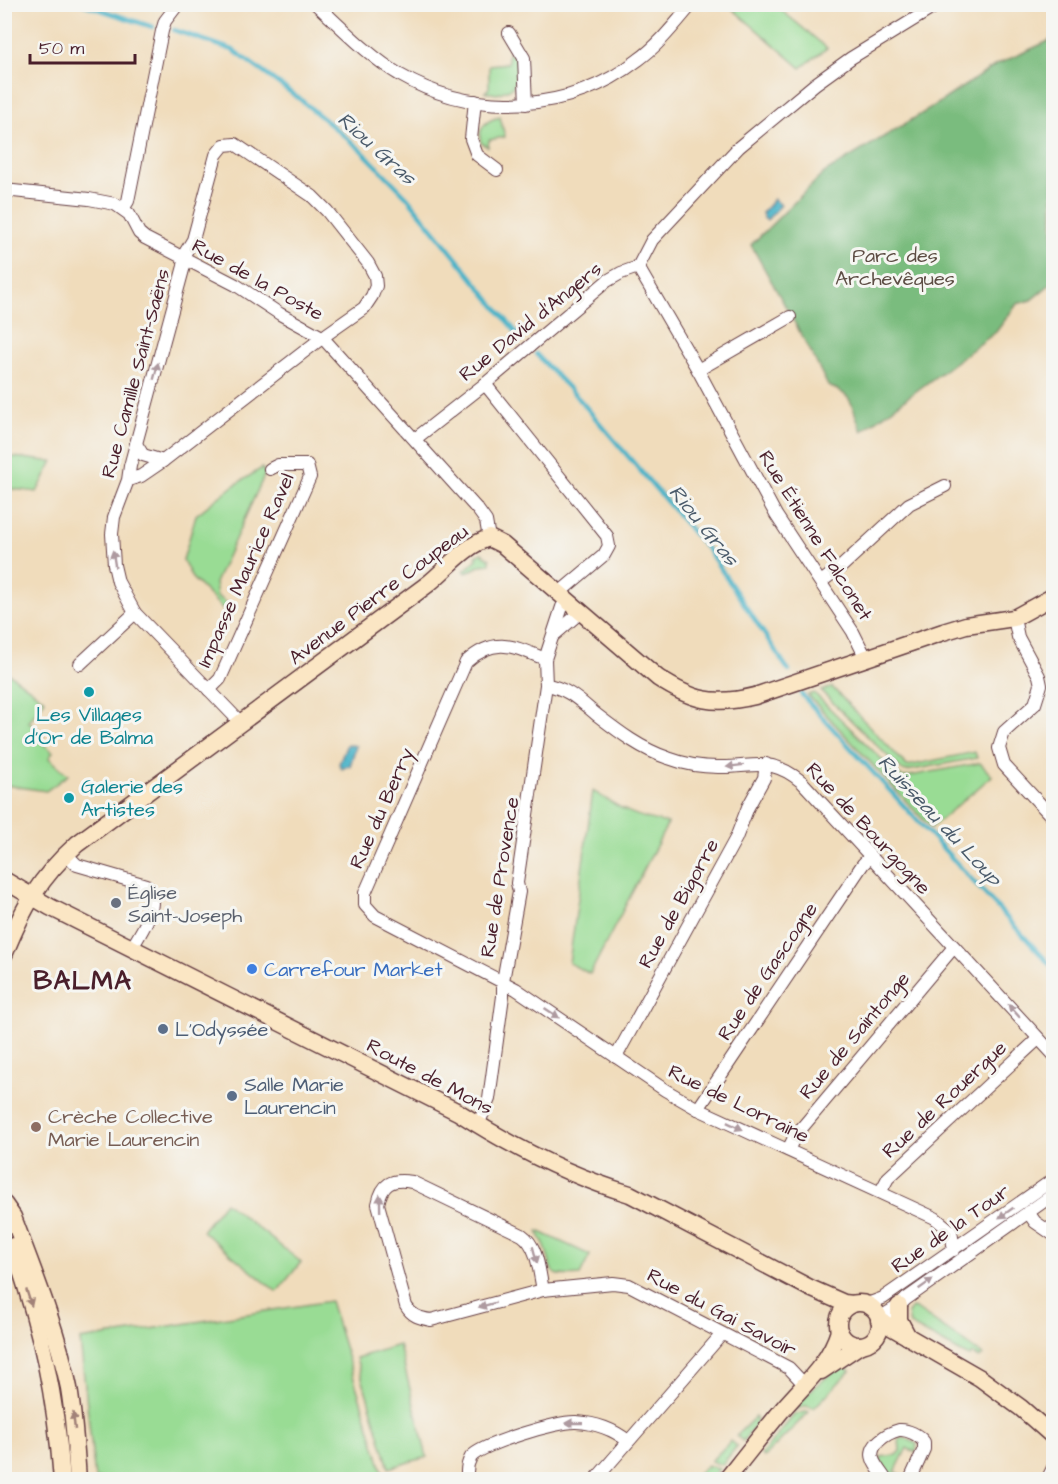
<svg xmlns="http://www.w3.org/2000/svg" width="1058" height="1484" font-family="'Architects Daughter',sans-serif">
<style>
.green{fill:#99dc94;stroke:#727e60;stroke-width:1.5}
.forest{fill:#7abc7e;stroke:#626e54;stroke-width:1.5}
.water{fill:#4ab3c8;stroke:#4a697a;stroke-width:1.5}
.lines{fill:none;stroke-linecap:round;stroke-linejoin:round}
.stream{stroke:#4ab3c8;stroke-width:4.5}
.street-casing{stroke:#633b41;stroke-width:14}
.secondary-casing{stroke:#633b41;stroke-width:19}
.street{stroke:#fff;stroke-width:12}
.secondary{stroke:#fbe6c4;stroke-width:16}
.oneway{fill:#ae9aa0}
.oneway2{fill:#a28278}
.culture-dot{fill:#0f9aa8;stroke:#f6f6f2;stroke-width:2}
.worship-dot{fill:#6b7280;stroke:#f6f6f2;stroke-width:2}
.shop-dot{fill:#3f7fe0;stroke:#f6f6f2;stroke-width:2}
.service-dot{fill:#5c6f8a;stroke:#f6f6f2;stroke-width:2}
.education-dot{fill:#8d6e63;stroke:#f6f6f2;stroke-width:2}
.labels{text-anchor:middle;stroke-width:6;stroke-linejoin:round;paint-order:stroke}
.park-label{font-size:20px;fill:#5e4e45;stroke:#f6f6f2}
.street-label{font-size:20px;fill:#4a1f2b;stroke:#f6f6f2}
.culture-label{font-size:20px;fill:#0d838f;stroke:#f6f6f2}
.worship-label{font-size:20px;fill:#5b616d;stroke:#f6f6f2;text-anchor:start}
.shop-label{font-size:20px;fill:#366cbe;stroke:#f6f6f2;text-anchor:start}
.service-label{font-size:20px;fill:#4e5e75;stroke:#f6f6f2;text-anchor:start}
.education-label{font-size:20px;fill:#785e54;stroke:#f6f6f2;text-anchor:start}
.water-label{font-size:21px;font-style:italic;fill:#4a5a6a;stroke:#f6f6f2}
.district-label{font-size:26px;font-weight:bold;letter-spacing:1.5px;fill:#4a1f2b;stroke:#f6f6f2}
</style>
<rect width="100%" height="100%" fill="#f6f6f2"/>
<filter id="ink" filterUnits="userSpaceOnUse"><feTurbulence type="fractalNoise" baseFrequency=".0167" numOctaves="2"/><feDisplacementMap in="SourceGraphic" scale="12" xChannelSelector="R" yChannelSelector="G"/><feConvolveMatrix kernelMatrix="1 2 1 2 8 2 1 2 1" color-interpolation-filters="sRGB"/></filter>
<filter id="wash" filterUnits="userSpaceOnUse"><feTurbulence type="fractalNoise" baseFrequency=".008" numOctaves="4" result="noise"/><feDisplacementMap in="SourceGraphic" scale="24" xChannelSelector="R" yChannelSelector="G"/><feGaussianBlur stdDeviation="1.35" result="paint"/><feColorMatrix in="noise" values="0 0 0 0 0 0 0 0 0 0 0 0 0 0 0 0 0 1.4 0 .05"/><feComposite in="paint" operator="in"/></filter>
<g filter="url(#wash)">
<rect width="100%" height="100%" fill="#f0dcbb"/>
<!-- green -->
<g class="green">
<polygon points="728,5 775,5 827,48 801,68"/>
<path d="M 508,53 L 516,56 C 521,67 517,78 512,88 L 497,94 L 485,92 L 489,88 L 489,65 L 508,63 Z"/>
<path d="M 500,117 L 505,137 L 489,140 L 488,147 L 481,143 C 477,128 486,120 500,117 Z"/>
<polygon points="5,456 47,461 53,461 37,492 5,488"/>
<polygon points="262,468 265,474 215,583 217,596 227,603 224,610 192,578 183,560 196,515 233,486"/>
<polygon points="482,553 490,559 490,564 481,565 466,573 464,571 477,559 476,556"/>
<polygon points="5,672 11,675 45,700 29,722 45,734 40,741 53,752 49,758 68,775 46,791 5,785"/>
<polygon points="832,687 907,766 975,752 977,758 907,771 902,770 821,691"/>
<polygon points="814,693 898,775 904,777 980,763 992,776 931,828 808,695"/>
<path d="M 593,791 C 623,810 633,817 668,823 L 590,974 L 569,963 Z"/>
<polygon points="225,1202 301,1262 277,1292 202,1231"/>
<path d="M 538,1231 L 590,1255 L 580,1275 C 543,1278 555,1271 544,1244 C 542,1239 539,1238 538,1231 Z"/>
<polygon points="330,1301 385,1479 95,1479 80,1340"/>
<polygon points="912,1308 916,1309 983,1355 979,1358 972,1354 969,1357 910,1325 908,1313"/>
<polygon points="399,1345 427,1457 389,1468 356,1358"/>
<polygon points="843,1364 850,1371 814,1408 805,1406 792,1411 810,1391"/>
<polygon points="807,1411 809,1412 764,1457 761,1455 794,1415"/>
<polygon points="755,1417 757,1420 755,1426 743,1441 736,1436"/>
<path d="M 904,1437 L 917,1444 L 916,1453 L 907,1448 L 895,1472 L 904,1477 L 902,1479 C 890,1479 883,1468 880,1457 L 896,1455 L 900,1451 L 899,1438 Z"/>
<polygon points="731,1441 737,1446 722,1465 711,1461"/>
<polygon points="707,1465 719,1469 710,1479 693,1479"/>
</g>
<!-- forest -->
<path class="forest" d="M 1053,39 L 1053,282 L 1031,300 L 1017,304 L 996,332 L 862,431 C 850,407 857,396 828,386 L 811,352 L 751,245 L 824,173 L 931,108 L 996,65 Z"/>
<!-- water -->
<g class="water">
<polygon points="774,199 781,205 767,220 764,219 762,213"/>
<polygon points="347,744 356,746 350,766 347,766 342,769 339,764"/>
</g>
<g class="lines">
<!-- stream -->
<g class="stream">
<polyline points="83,4 153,27"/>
<polyline points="174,30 233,50 301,100 361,150 407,197 520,337"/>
<polyline points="536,354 580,400 708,550 789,671"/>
<polyline points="801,694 1054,969"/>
</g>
</g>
</g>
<g filter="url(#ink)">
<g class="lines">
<defs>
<g id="street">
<path d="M 316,4 C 343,29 369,56 400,75 C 474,118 570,113 638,60 C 659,45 675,24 692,4"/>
<polyline points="509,33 524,58 526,104"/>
<polyline points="475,101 471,139 477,155 497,170"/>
<polyline points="4,190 89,199 115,204 129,214 139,233 145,238 236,285 280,314 322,337 478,510 486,521 489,538"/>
<polyline points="123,209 128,201 162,31 165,21 178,4"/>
<polyline points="638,267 698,370 776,515 853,632 866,658"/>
<polyline points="698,370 790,317"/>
<polyline points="485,384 607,536 609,546 604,555 559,593"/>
<polyline points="415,439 485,384 607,281 621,273 638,267 652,240 739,147 815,84 851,58 939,4"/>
<polyline points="136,444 143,455 163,461"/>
<polyline points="128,480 141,476 163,461 327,334 364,308 372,296 376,286 375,276 368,263 327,211 312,196 235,144 224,145 216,155 193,240 185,253 184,266 130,466 128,480 114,517 112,534 114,565 118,582 135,613 241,723"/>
<polyline points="821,582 842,566 909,504 945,486"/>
<polyline points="1014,618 1018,637 1039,676 1041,685 1035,704 1004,732 999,748 1004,765 1054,819"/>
<polyline points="554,635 582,611"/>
<path d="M 545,659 C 513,646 495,636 466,662 L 365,893 L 365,905 L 375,916 L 516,989 L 665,1090 L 698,1109 L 935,1218 L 951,1231 L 954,1250"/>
<polyline points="80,664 135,613"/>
<path d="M 546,685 C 568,688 581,702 597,715 C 619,732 641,749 668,758 C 684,764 701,767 718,767 C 755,768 769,755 802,782 L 1054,1055"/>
<polyline points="209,690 220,679 310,477 307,465 278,465 270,469"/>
<path d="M 66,854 L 77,865 L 146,885 C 162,905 142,929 132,948"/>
<polyline points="616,1057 736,838 748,807 764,778 766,764"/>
<polyline points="698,1109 863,864 870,857"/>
<polyline points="478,1125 489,1099 503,996 503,981 519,892 517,883 546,685 545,659 562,607 568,600"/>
<polyline points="788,1150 795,1136 954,947"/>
<polyline points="881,1191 888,1178 1038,1039"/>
<polyline points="1028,1212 1035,1222 1054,1235"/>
<path d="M 543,1290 C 539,1272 538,1246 522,1235 L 412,1182 C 391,1178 382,1184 378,1204 L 406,1306 C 412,1316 419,1318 431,1320 L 543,1290 L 613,1283 L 629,1285 L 789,1368 L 805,1385"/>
<polyline points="867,1304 883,1298 1054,1179"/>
<polyline points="879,1318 899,1306 906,1299 1054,1194"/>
<path d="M 468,1480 C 466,1472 467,1464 471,1457 C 481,1444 559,1421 576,1422 C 596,1423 613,1429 628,1441"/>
<polyline points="595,1480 722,1334"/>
<path d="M 886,1480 C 882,1473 875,1466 873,1459 C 868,1445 887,1433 899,1430 C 907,1429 919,1435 924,1442 L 924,1449 L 910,1480"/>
<polyline points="1047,1480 1054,1466"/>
</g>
<g id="secondary">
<path d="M 4,880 L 50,907 L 458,1112 C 511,1146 569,1176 630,1194 L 810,1288 L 844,1303 L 853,1304"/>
<path d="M 4,955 C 23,908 39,878 77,844 L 428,584 C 448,568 464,546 489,538 L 503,545 L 658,678 C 693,701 714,706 755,696 L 943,632 L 966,625 L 1014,618 L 1054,596"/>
<path d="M 4,1204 L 13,1217 C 34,1273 57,1329 69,1388 C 74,1418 76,1449 78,1480"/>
<path d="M 13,1246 C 40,1325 56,1396 62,1480"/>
<circle cx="859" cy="1324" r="21"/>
<polyline points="899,1306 899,1320 908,1337"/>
<polyline points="879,1320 980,1378 1021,1408 1054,1437"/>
<polyline points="821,1371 860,1345"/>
<path d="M 726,1480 C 745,1456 763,1433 782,1410 C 804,1384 829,1364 839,1331"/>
</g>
</defs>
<!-- street casing -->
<use href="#street" class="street-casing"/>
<!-- secondary casing -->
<use href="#secondary" class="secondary-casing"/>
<!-- street -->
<use href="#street" class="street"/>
<!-- secondary -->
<use href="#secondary" class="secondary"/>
</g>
<!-- one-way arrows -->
<defs><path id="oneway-solid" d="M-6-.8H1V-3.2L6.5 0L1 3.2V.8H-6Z" transform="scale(1.5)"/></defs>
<g class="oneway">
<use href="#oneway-solid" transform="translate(156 371) rotate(-75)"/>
<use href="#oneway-solid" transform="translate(114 559) rotate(-99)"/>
<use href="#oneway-solid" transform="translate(735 766) rotate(173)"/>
<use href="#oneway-solid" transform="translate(1014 1011) rotate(-132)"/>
<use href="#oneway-solid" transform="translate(552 1013) rotate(34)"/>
<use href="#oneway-solid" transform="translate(735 1126) rotate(25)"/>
<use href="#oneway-solid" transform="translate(380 1203) rotate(-91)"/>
<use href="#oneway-solid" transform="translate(1006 1213) rotate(145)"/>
<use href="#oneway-solid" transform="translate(535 1255) rotate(75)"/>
<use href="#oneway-solid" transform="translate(926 1284) rotate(-35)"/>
<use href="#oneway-solid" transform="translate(487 1305) rotate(165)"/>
<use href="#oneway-solid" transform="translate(574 1423) rotate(-179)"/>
</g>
<g class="oneway2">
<use href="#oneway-solid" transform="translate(29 1298) rotate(72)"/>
<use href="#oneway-solid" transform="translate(74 1421) rotate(-97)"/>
</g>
</g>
<!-- markers -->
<g class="culture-dot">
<circle cx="89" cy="692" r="6"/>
<circle cx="69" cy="798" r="6"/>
</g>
<circle class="worship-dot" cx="116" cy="903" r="6"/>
<circle class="shop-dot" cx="252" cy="969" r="6"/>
<g class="service-dot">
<circle cx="163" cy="1029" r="6"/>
<circle cx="232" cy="1096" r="6"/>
</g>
<circle class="education-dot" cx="36" cy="1127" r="6"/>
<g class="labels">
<!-- park labels -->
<g class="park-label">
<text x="895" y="262">Parc des<tspan x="895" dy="23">Archevêques</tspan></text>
</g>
<!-- street labels -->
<g class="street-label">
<text transform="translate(258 279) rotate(29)" y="7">Rue de la Poste</text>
<text transform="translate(530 321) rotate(-39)" y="7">Rue David d'Angers</text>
<text transform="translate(135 373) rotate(-75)" y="7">Rue Camille Saint-Saëns</text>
<text transform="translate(816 535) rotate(58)" y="7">Rue Étienne Falconet</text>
<text transform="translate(245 570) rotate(-66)" y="7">Impasse Maurice Ravel</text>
<text transform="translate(378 594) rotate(-37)" y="7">Avenue Pierre Coupeau</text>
<text transform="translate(381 808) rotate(-66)" y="7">Rue du Berry</text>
<text transform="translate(869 828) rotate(47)" y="7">Rue de Bourgogne</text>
<text transform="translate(499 877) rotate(-81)" y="7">Rue de Provence</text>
<text transform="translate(678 903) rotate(-61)" y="7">Rue de Bigorre</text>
<text transform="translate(767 971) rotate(-56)" y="7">Rue de Gascogne</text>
<text transform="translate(854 1035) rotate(-50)" y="7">Rue de Saintonge</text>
<text transform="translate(430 1076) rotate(28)" y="7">Route de Mons</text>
<text transform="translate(944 1099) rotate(-43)" y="7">Rue de Rouergue</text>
<text transform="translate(739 1103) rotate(26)" y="7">Rue de Lorraine</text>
<text transform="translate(950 1228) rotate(-35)" y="7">Rue de la Tour</text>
<text transform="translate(722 1312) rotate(28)" y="7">Rue du Gai Savoir</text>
</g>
<!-- culture labels -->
<g class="culture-label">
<text x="89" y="721">Les Villages<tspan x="89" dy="23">d'Or de Balma</tspan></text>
<text x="81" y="793" text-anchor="start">Galerie des<tspan x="81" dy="23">Artistes</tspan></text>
</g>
<!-- worship labels -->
<g class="worship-label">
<text x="128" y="899">Église<tspan x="128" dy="23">Saint-Joseph</tspan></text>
</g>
<!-- shop labels -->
<g class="shop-label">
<text x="264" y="976">Carrefour Market</text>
</g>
<!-- service labels -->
<g class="service-label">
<text x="175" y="1036">L'Odyssée</text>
<text x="244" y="1091">Salle Marie<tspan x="244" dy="23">Laurencin</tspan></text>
</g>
<!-- education labels -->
<g class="education-label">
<text x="48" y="1123">Crèche Collective<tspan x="48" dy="23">Marie Laurencin</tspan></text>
</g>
<!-- water labels -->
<g class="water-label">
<text transform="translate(377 148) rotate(42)" y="7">Riou Gras</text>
<text transform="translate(704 525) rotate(51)" y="7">Riou Gras</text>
<text transform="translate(940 820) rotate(47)" y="7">Ruisseau du Loup</text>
</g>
<!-- district labels -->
<g class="district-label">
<text x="83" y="989">BALMA</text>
</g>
</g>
<!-- margin -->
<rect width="1058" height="1484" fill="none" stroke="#f6f6f2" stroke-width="24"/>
<!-- scale -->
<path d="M30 54v9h105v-9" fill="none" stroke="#4a1f2b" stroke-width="3"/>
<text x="39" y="54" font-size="18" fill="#4a1f2b" stroke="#f6f6f2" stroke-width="4.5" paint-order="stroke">50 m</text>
</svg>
